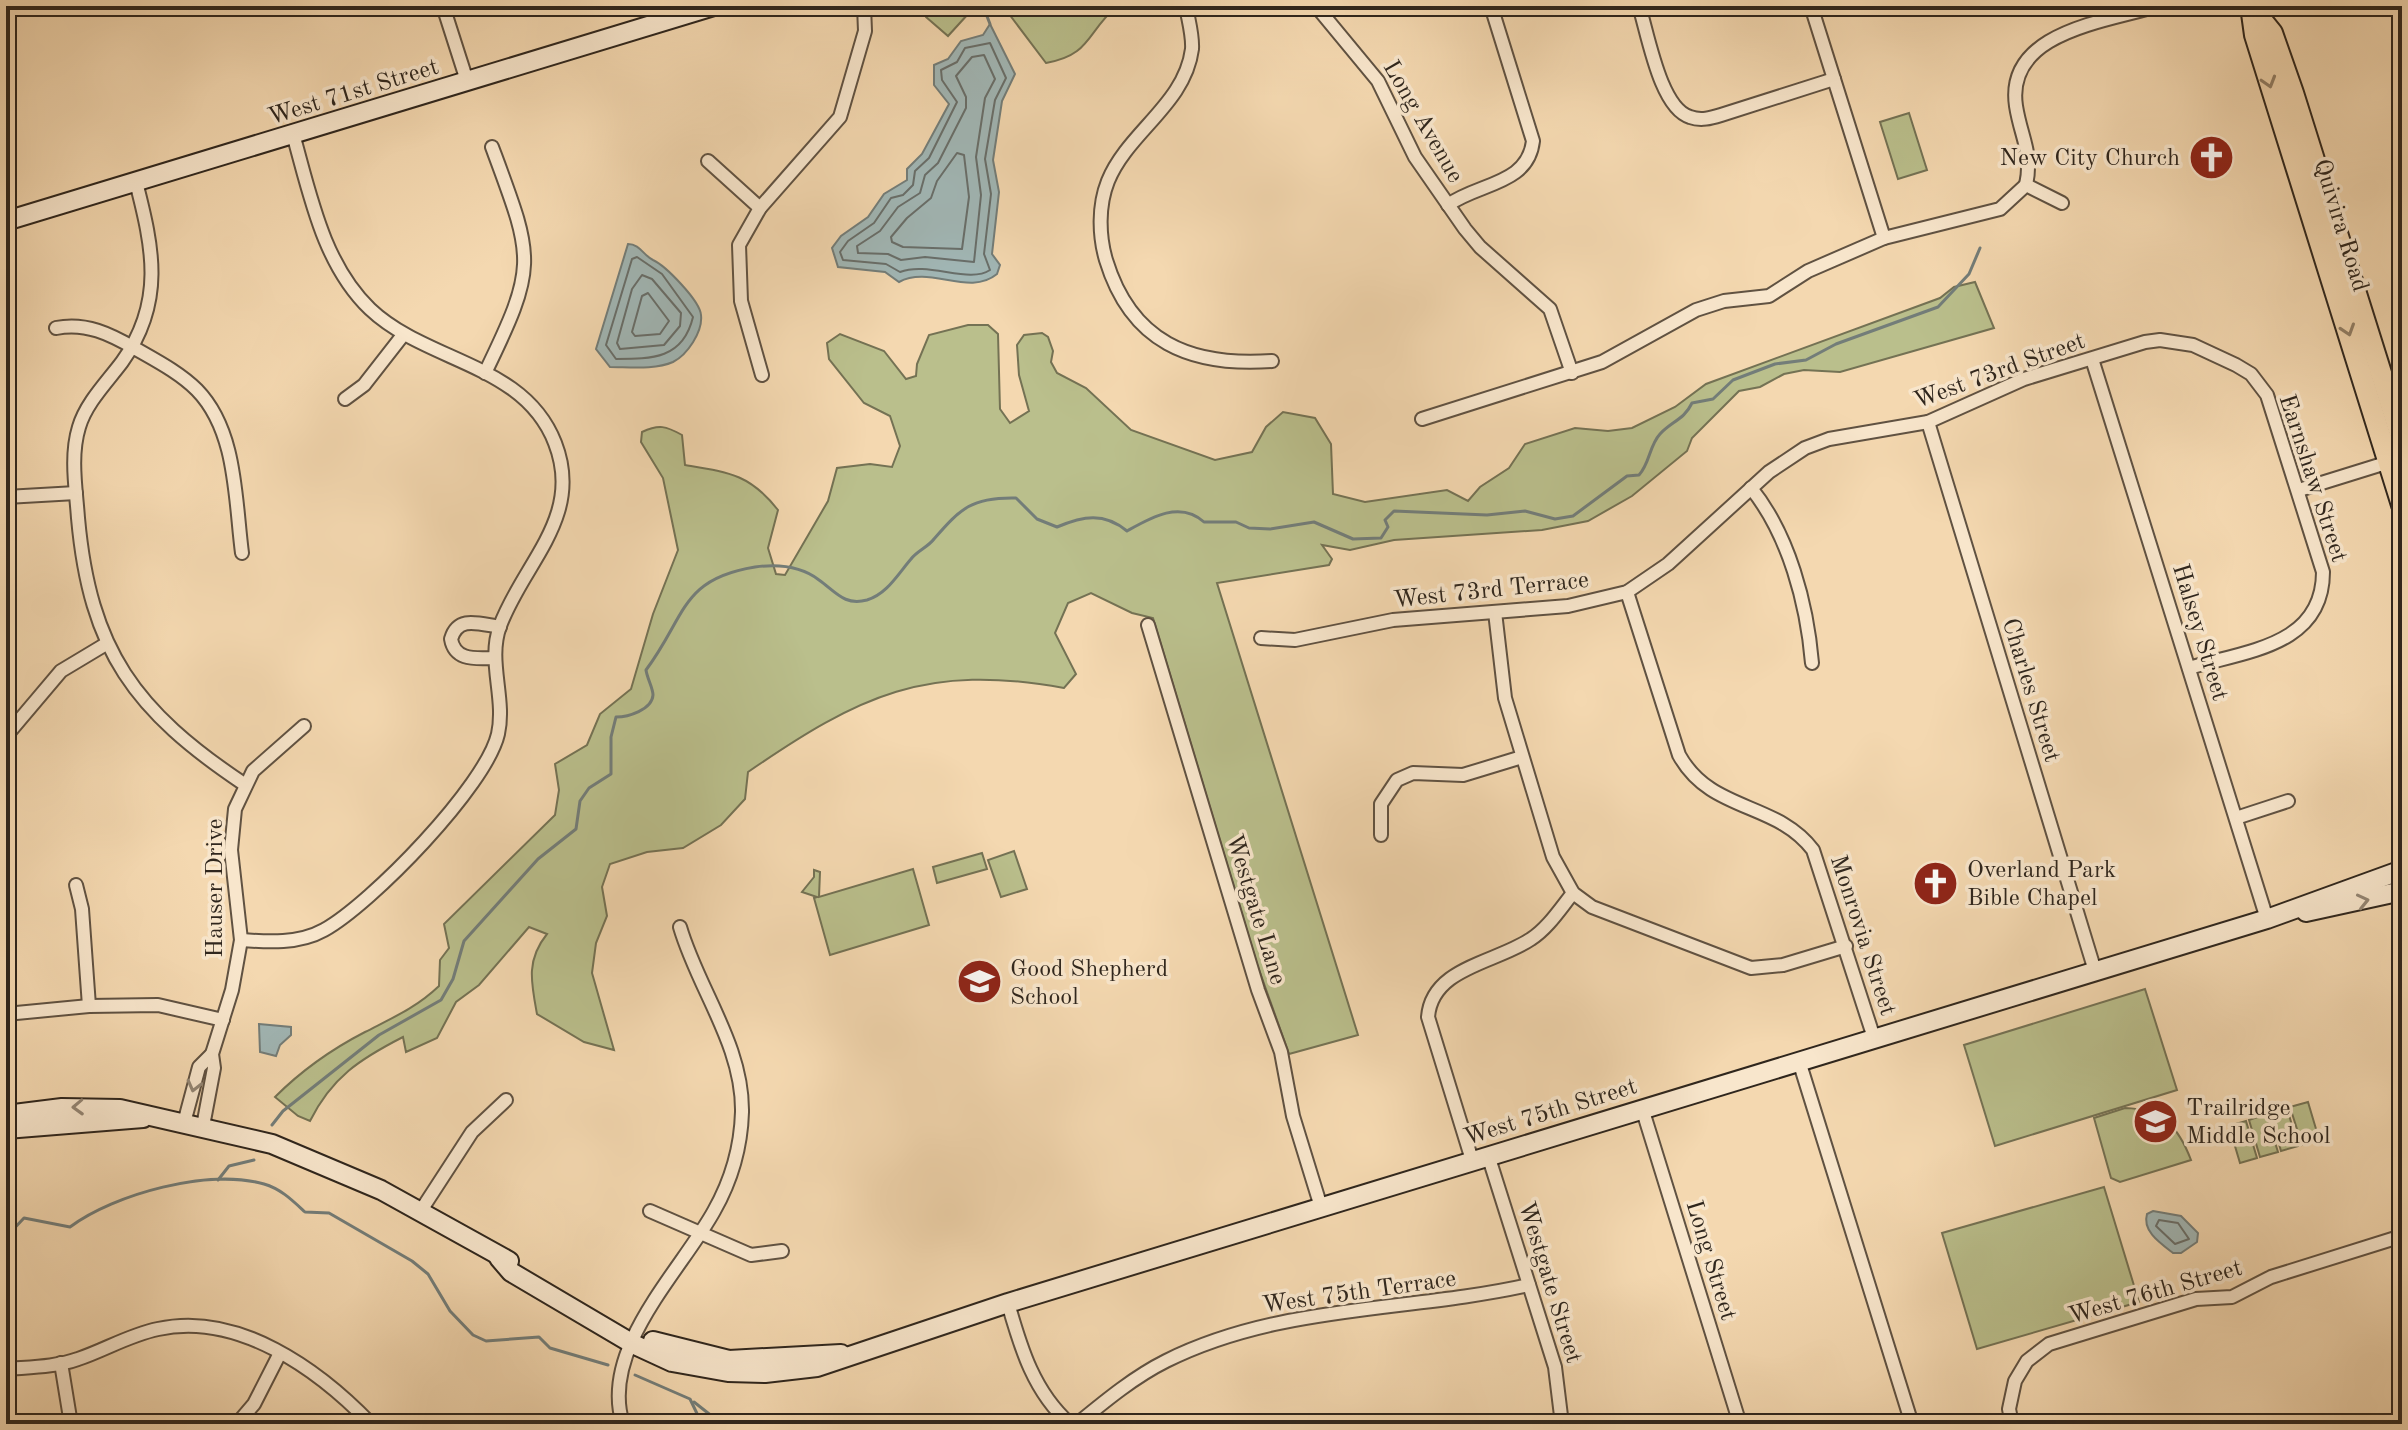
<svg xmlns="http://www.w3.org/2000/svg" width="2408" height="1430" font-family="'Old Standard TT',serif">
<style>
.green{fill:#babf8c;stroke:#747254;stroke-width:2}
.water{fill:#a1b7b6;stroke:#737d79;stroke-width:2}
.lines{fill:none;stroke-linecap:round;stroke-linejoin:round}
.shore{stroke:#686e6a;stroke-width:2}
.stream{stroke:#737d79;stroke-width:3}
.street-casing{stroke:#605242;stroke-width:16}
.secondary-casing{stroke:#2f261d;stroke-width:22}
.primary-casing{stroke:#2f261d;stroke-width:24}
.street{stroke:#f8e6cc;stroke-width:12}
.secondary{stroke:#f8e6cc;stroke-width:18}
.primary{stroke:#f4d8b0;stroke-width:20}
.oneway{stroke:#927f66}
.oneway2{stroke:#948674}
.labels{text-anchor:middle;stroke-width:7;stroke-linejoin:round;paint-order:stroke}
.street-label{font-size:24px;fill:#2f261d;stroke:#f8e6cc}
.poi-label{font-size:24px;fill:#2f261d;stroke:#f8e6cc;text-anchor:start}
</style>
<rect width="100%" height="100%" fill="#f4d8b0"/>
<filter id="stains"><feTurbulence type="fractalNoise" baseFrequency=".0025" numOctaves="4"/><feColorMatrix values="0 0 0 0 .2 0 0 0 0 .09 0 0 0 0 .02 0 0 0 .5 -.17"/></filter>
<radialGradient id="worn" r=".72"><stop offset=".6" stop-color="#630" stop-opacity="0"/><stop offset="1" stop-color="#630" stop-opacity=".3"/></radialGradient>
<!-- green -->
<g class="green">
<polygon points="925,6 992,6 969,13 948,36 926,17"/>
<path d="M 1003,6 L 1117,6 C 1086,33 1091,55 1046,63 Z"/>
<polygon points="1909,113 1927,170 1898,179 1880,122"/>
<path d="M 1975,282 L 1994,328 L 1840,372 L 1804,370 L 1784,374 L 1760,387 L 1739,391 L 1692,438 L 1687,451 L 1632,496 L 1588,521 L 1542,530 L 1394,540 L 1350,550 L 1322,545 L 1332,559 L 1329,565 L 1217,583 L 1358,1035 L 1289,1054 L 1257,964 L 1153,618 L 1132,613 L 1091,593 L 1068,603 L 1055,633 L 1076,674 L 1064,688 C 926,663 860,695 748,772 L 745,799 L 721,825 L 683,848 L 647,852 L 610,864 L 602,887 L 607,916 L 596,943 L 592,973 L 614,1050 L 584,1042 L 537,1014 C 531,982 526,960 547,934 L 529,927 L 479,985 L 456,1002 L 437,1038 L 406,1052 L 403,1037 C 360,1059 332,1077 310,1121 L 298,1116 L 275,1097 C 301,1071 332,1049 365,1032 C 392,1018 416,1008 439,986 L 440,960 L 449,948 L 444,924 L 555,815 L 559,790 L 555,764 L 587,745 L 600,714 L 631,689 L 653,614 L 678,550 L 663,478 L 641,442 L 642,432 C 659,424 666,426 682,435 L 685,465 C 728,472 750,474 778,510 L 768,548 L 776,574 L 785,575 L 828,501 L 837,468 L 870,464 L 892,467 L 900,446 L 890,416 L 864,403 L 829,359 L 827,343 L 840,334 L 884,351 L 906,379 L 916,376 L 917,364 L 929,335 L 968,325 L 988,325 L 998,334 L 1000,409 L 1010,423 L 1029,411 L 1019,375 L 1017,345 L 1024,335 L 1042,333 L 1048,337 L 1053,351 L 1051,362 L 1057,373 L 1086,388 L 1131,430 L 1215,460 L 1252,452 L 1266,427 L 1283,412 L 1315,418 L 1331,444 L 1333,494 L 1365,502 L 1447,490 L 1468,501 L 1480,487 L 1509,468 L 1525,444 L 1575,428 L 1608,431 L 1632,428 L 1675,407 L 1706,384 L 1940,298 L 1954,287 Z"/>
<polygon points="1014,851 1027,889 1001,897 988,860"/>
<polygon points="982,853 987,869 937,883 933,867"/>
<polygon points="913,869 929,925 830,955 814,898 817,897 802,892 814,877 814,870 820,872 819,897"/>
<polygon points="2145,989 2177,1090 1995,1146 1964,1045"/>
<polygon points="2308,1102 2319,1139 2302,1145 2290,1107"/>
<path d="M 2125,1108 C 2162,1109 2178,1126 2191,1160 L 2120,1182 L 2111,1178 L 2094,1118 Z"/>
<polygon points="2287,1108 2298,1146 2281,1151 2270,1113"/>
<polygon points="2266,1114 2278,1152 2260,1157 2249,1120"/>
<polygon points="2246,1121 2257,1158 2240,1163 2229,1126"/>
<polygon points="2104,1187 2139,1302 1977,1349 1942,1233"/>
</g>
<!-- water -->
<g class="water">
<path d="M 990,24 L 1015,74 L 1002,101 L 993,160 L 999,192 L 992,254 L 1000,265 L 997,274 C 969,297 930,265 899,282 L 885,272 L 838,267 L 832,248 L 841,236 L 868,217 L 884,194 L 907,180 L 907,169 L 922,154 L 949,104 L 934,85 L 934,65 L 948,59 L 961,41 L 983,35 Z"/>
<path d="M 628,244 C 640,244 643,255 653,260 C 666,266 700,301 701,315 C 703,332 687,355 673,362 C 655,370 629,367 610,367 L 596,349 Z"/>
<polygon points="259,1024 291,1027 291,1035 280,1045 276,1056 260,1052"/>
<path d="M 2153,1211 L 2181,1216 L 2198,1233 L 2197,1242 L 2181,1253 L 2173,1253 C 2160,1243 2142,1231 2147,1214 Z"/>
</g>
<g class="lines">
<!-- shore -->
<g class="shore">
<path d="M 990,43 L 1006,78 L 995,100 L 985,159 L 991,194 L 984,254 L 990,270 C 969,284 928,261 900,272 L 886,264 L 843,260 L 840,252 L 848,241 L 874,223 L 891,198 L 903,195 L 913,185 L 915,171 L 929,158 L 957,102 L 942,80 L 941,70 L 957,62 L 965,48 Z"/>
<polygon points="984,55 995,79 985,98 976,157 981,195 974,262 925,257 901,260 888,254 858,253 857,246 880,231 898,207 920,193 925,175 938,163 966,108 966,97 956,76 972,57"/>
<polygon points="957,153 964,155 969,197 962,249 903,247 892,242 891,237 907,218 931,198 937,181"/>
<path d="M 637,257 L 662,274 L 693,317 C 683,359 652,359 616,359 L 606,345 L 632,259 Z"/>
<polygon points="642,275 652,279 681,313 680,326 664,345 620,349 617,343 632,289"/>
<polygon points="648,293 669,321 660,334 635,336 632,332 642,296"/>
<polygon points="2159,1220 2178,1223 2189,1239 2175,1244 2156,1226"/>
</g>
<!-- stream -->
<g class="stream">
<polyline points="983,6 990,24"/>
<path d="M 272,1125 L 283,1111 L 379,1035 L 441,1000 L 453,979 L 464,941 L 538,859 L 576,829 L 580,801 L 589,788 L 611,774 L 611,737 L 616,717 C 628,717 652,710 653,695 C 653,688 647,678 646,670 C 686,617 680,579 755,567 C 778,564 801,566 819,580 C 836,592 844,606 867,600 C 887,594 898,574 911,559 C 917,551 928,547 934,539 C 961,508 972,497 1016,498 L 1037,519 L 1057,527 C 1083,516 1104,512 1127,531 C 1150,518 1180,500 1204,522 L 1236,522 L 1249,528 L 1270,529 L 1314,522 L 1353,539 L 1381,538 L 1388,527 L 1385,520 L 1394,511 L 1487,515 L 1525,511 L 1555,519 L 1573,516 L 1627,476 L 1639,475 C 1650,463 1649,446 1660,434 C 1672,421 1684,420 1692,403 L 1713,399 L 1733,380 L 1775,364 L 1806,360 L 1836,344 L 1938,307 L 1969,274 L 1980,248"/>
<polyline points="218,1180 229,1166 254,1160"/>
<path d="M 6,1237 L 24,1218 L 70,1227 C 114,1194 209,1168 264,1184 C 281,1189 292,1200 305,1212 L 329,1213 L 412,1261 L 428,1274 L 450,1311 L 473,1335 L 486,1341 L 539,1337 L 550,1348 L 608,1365"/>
<polyline points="635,1375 690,1399 702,1424"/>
<polyline points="694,1402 713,1417"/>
</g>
<defs>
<g id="street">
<polyline points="443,6 467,81"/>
<path d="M 1186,6 C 1188,19 1193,35 1192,49 C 1185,104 1128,132 1108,181 C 1098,206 1099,236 1106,260 C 1131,342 1190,367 1272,361"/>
<polyline points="1316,6 1378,81 1415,157 1465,229 1480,247 1550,309 1572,373"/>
<path d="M 1639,6 C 1648,34 1660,108 1690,117 C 1701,121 1711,118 1721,115 L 1834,79"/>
<polyline points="1811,6 1884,238"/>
<polyline points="708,161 760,208"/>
<path d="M 136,182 C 153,248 165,302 122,362 C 107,382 86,403 79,427 C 70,456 76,489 78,518 C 90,651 135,711 244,784"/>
<path d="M 2026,185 C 2033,152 2021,138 2016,106 C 2005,32 2105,22 2157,6"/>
<path d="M 1448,205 C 1478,183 1528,185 1533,141 L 1491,6"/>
<path d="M 56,328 C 86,322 110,334 136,349 C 157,361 180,373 197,390 C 237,431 235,500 242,553"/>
<polyline points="2092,359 2267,919"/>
<path d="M 485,373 C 538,264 534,260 492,147"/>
<polyline points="762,375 741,301 739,245 760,208 840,117 865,31 864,6"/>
<polyline points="345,399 364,385 403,335"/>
<polyline points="1422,419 1602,362 1696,310 1724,301 1769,296 1808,271 1884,238 2000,209 2026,185 2062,203"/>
<polyline points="1928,422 2095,971"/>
<path d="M 1751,488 C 1789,535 1807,604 1812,663"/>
<polyline points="2299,490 2402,458"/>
<polyline points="6,497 76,493"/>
<path d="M 1627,592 L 1679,755 C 1711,813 1776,801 1813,850 L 1874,1038"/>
<polyline points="1495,612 1505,698 1553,857 1573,893 1592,907 1751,968 1783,965 1846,946"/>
<polyline points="1148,625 1258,990 1281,1052 1293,1116 1321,1207"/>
<path d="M 1261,638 L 1295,640 L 1393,620 L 1568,606 L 1627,592 L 1668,564 L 1769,472 L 1805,448 L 1829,439 L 1928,422 L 2024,379 L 2145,342 L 2160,340 L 2193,345 L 2236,365 L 2251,374 L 2267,395 L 2323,572 C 2323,646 2246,651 2189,668"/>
<path d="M 495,658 C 477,658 455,662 451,639 C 458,615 479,624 500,627"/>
<polyline points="6,736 61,671 106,644"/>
<polyline points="2236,818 2288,801"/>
<polyline points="1381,835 1381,804 1397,780 1413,773 1463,775 1522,757"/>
<polyline points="76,885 82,909 89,1006"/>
<path d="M 241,940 C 268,942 299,944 324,930 C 371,904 486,786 498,734 C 506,698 487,661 500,626 C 523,563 584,517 555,443 C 524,363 427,363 370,309 C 323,264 310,194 293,134"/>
<polyline points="6,1014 89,1006 158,1005 223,1020"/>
<polyline points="1799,1061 1912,1424"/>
<polyline points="1642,1108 1740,1424"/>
<polyline points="184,1123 199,1067 212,1054"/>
<polyline points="203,1126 214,1068 212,1054 232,990 241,940 231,850 235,809 253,771 304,726"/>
<polyline points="1488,1155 1555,1367 1562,1424"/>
<path d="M 1472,1160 L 1428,1017 C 1432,967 1496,963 1531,939 C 1548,928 1560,909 1573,893"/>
<polyline points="650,1211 751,1255 782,1251"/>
<polyline points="420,1212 472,1132 506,1100"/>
<path d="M 1008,1303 C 1021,1349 1034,1392 1070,1424"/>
<polyline points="61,1363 71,1424"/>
<path d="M 6,1369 C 29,1367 56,1367 78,1359 C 105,1350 129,1335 158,1329 C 238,1311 319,1370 371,1424"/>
<polyline points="237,1424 254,1404 279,1355"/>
<path d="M 623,1424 C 599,1349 681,1271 714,1211 C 731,1181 741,1147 742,1112 C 743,1045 698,989 680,927"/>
<path d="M 1077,1424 C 1105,1401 1134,1377 1166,1361 C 1280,1304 1408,1312 1529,1285"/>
<polyline points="2012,1424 2009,1409 2015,1381 2027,1361 2049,1344 2196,1299 2232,1297 2271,1277 2402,1236"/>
</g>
<g id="secondary">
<polyline points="6,221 714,6"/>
<polyline points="2306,912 2402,891"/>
<polyline points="6,1115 62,1108 120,1109 272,1144 381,1190 509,1261"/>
<polyline points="6,1129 143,1118"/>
<polyline points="499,1258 511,1272 633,1344 672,1362 728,1372 765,1373 817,1367 1008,1303 2267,919 2402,870"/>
<polyline points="653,1341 729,1360 841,1354"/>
</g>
<g id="primary">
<polyline points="2251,6 2255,35 2402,505"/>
<polyline points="2251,7 2272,33 2293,93 2402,440"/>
</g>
</defs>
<!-- street casing -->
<use href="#street" class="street-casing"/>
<!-- secondary casing -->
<use href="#secondary" class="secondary-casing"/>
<!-- primary casing -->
<use href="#primary" class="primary-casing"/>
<!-- street -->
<use href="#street" class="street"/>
<!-- secondary -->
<use href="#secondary" class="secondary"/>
<!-- primary -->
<use href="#primary" class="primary"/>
</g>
<!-- one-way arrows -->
<defs><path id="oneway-chevron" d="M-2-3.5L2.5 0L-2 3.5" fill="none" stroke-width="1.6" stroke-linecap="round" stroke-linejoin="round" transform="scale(2)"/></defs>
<g class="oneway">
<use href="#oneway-chevron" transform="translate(2269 82) rotate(73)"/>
<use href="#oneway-chevron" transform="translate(2348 330) rotate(72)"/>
</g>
<g class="oneway2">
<use href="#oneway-chevron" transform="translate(2363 901) rotate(-13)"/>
<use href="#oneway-chevron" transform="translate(194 1086) rotate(104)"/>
<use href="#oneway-chevron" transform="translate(78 1107) rotate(178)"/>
</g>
<!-- icons -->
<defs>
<symbol id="church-disc" viewBox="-11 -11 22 22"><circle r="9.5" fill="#8f2418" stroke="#f8e6cc"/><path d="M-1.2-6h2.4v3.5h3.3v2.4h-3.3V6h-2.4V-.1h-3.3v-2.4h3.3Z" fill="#fff"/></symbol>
<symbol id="school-disc" viewBox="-11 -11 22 22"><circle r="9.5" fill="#8f2418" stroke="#f8e6cc"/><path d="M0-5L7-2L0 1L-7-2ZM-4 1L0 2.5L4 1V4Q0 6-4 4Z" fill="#fff"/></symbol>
</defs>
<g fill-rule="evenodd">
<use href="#church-disc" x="2186" y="132" width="51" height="51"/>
<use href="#church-disc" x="1910" y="858" width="51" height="51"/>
<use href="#school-disc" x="954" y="956" width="51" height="51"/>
<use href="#school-disc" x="2130" y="1096" width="51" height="51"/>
</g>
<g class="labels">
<!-- street labels -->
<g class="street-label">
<text transform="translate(353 91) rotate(-17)" y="8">West 71st Street</text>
<text transform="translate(1424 121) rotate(60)" y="8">Long Avenue</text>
<text transform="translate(2342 225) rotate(73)" y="8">Quivira Road</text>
<text transform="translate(1999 370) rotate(-20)" y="8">West 73rd Street</text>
<text transform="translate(2314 478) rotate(72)" y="8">Earnshaw Street</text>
<text transform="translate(1491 589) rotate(-6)" y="8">West 73rd Terrace</text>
<text transform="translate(2201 632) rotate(73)" y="8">Halsey Street</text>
<text transform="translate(2032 690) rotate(73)" y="8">Charles Street</text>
<text transform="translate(214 888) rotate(-90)" y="8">Hauser Drive</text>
<text transform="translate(1257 909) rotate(73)" y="8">Westgate Lane</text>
<text transform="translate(1864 935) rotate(72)" y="8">Monrovia Street</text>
<text transform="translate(1550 1111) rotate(-17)" y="8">West 75th Street</text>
<text transform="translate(1712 1260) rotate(73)" y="8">Long Street</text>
<text transform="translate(1551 1282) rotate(73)" y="8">Westgate Street</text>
<text transform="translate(1359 1291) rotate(-8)" y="8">West 75th Terrace</text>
<text transform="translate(2155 1291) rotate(-16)" y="8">West 76th Street</text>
</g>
<!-- poi labels -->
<g class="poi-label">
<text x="2180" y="165" text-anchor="end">New City Church</text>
<text x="1967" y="877">Overland Park<tspan x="1967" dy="28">Bible Chapel</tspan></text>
<text x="1010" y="976">Good Shepherd<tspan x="1010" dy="28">School</tspan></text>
<text x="2186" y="1115">Trailridge<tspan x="2186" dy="28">Middle School</tspan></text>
</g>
</g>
<!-- margin -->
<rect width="2408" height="1430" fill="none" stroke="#f4d8b0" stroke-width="32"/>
<rect x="8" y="8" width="2392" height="1414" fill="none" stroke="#2f261d" stroke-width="4"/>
<rect x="16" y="16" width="2376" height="1398" fill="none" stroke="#2f261d" stroke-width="2"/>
<rect width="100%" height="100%" filter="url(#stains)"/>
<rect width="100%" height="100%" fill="url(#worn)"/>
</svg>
